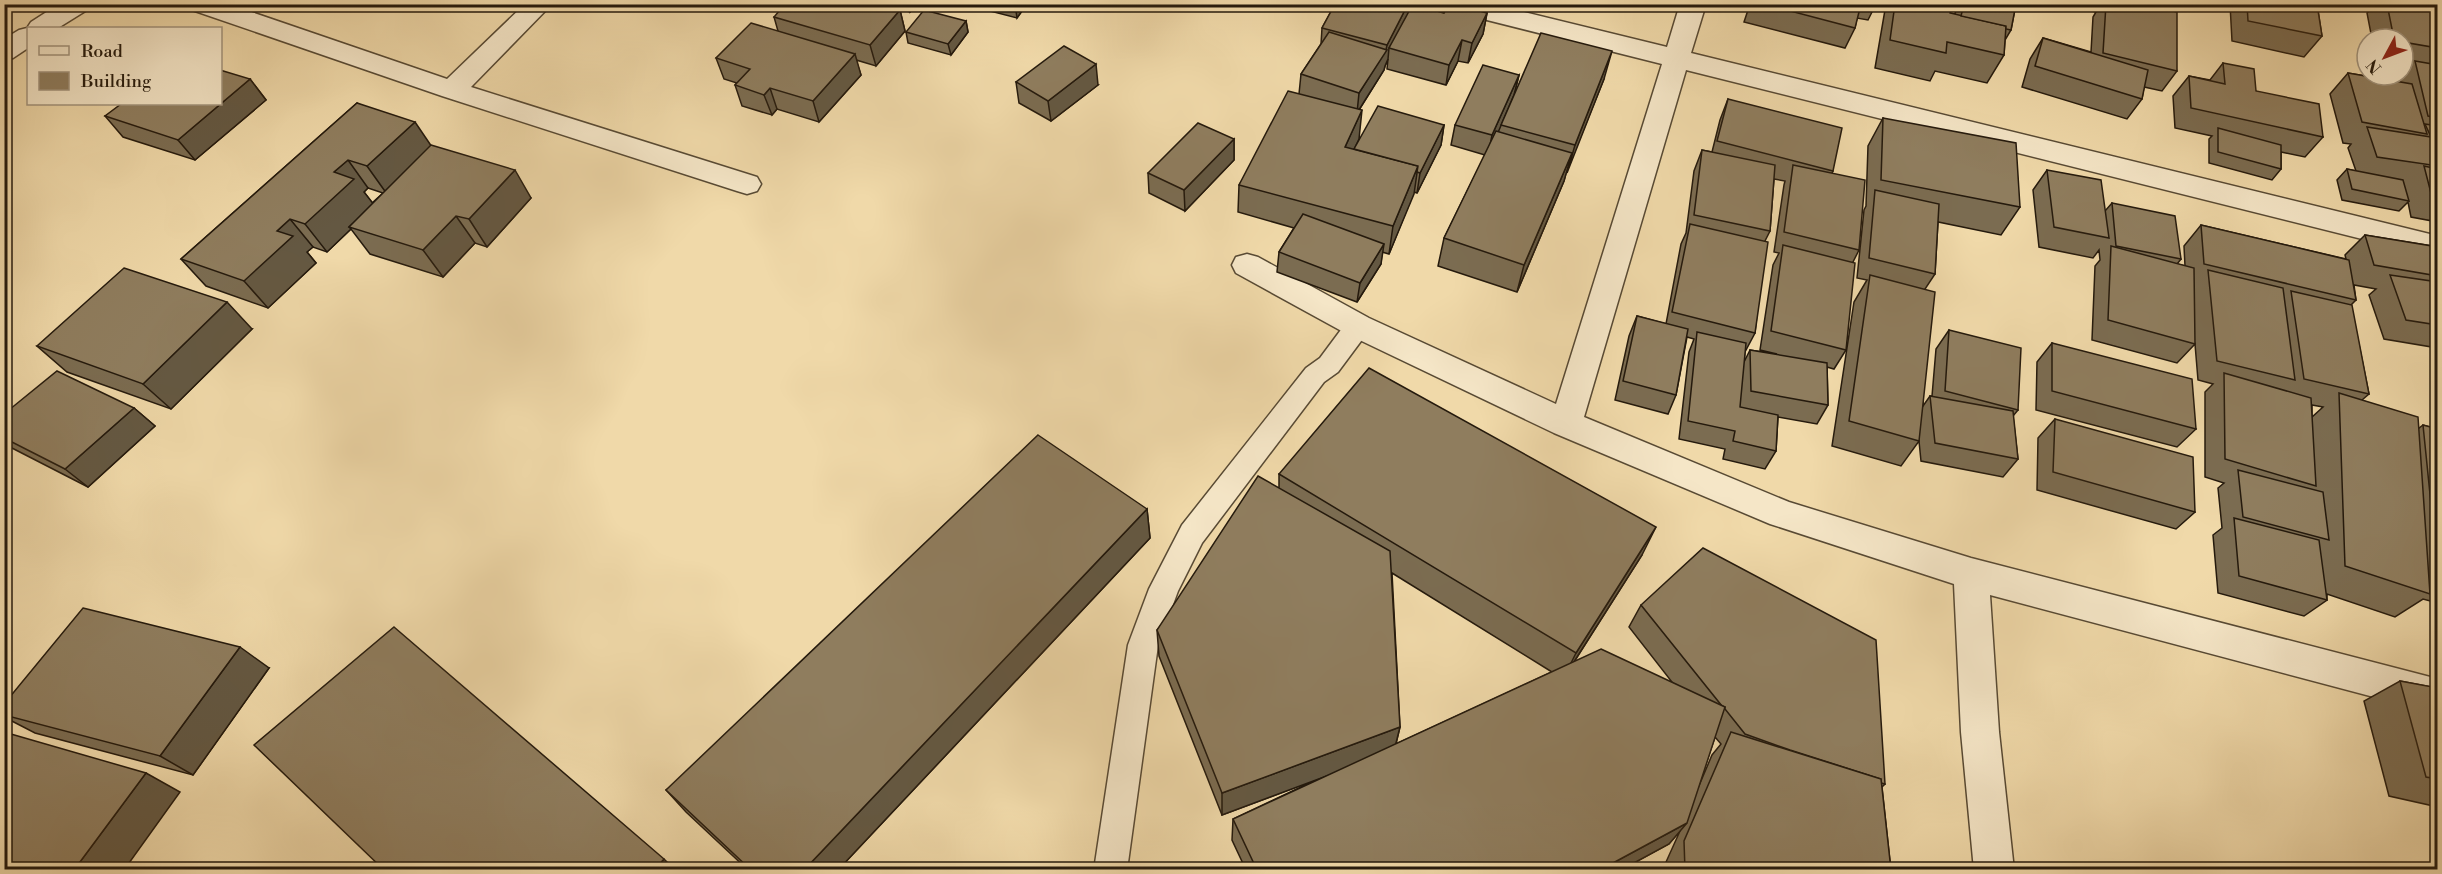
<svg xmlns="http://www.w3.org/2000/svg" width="2442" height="874" font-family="'Libre Bodoni',serif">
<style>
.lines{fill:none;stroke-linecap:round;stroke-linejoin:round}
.lane-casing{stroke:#584a34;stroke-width:3}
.street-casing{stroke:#584a34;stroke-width:3}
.lane{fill:#f5e6c7;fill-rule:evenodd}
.street{fill:#f5e6c7;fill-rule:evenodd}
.wall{fill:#7b6c51;stroke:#251a0d;stroke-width:1.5;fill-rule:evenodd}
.shaded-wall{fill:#645842;stroke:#251a0d;stroke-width:1.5}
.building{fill:#8f7d5e;stroke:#251a0d;stroke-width:1.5}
</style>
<rect width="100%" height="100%" fill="#f0d9a9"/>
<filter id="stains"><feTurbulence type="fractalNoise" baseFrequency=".00333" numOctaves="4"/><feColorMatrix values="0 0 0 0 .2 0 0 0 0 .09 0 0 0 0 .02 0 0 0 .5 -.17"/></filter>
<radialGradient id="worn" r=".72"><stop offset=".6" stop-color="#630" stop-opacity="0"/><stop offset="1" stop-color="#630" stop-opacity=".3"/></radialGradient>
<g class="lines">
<defs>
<polygon id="lane" points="1358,316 1367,319 1371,326 1367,333 1338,372 1324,382 1202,543 1178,591 1158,645 1127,870 1094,870 1128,645 1149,589 1182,525 1306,368 1320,358 1349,319"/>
<g id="street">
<polygon points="59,4 90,4 87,10 58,28 28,28 28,48 13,58 4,60 4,39 19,30 27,28 31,22"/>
<polygon points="189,4 228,4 447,79 525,4 552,4 471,87 757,177 761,184 757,191 747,194 737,191 442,96 192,10"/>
<polygon points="1444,4 1491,4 1667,47 1680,4 1706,4 1691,53 2438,236 2438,258 1686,70 1584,417 1789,502 1971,558 2438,679 2438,714 1990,595 1999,732 2014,870 1974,870 1961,732 1954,584 1770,524 1554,433 1347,334 1236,273 1232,265 1236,257 1247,254 1258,257 1369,318 1556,404 1662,64 1447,10"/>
</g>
</defs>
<!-- lane casing -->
<use href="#lane" class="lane-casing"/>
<!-- street casing -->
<use href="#street" class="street-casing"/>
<!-- lane -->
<use href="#lane" class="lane"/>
<!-- street -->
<use href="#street" class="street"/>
</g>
<!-- wall -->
<g class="wall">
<polygon points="317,4 350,4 346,9"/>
<polygon points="879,4 916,4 910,12"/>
<polygon points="963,4 1027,4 1017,18"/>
<polygon points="1065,4 1093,4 1090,9"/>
<polygon points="1335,4 1410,4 1409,12 1487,13 1483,34 1468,63 1458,61 1446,85 1387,69 1388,59 1385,66 1384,70 1359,110 1359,139 1354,148 1444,125 1441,145 1417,193 1414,192 1389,254 1382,252 1381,264 1357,302 1277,272 1279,252 1294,228 1238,212 1239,185 1299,94 1301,74 1321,44 1322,28"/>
<polygon points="1603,4 1626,4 1624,10"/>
<polygon points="1750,4 1876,4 1868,20 1857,18 1855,28 1845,48 1744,22"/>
<polygon points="1886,4 1951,4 1950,13 1955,14 1957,4 2016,4 2011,30 2005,40 2004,55 1987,83 1935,71 1930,81 1875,68"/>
<polygon points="2080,4 2148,4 2177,71 2162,91 2144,87 2142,99 2127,119 2022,87 2030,59 2043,38 2091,52 2093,17 2096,12 2080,8"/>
<polygon points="2230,4 2317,4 2322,36 2304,57 2232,41"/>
<polygon points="2337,4 2438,4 2438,222 2411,217 2408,202 2399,211 2342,200 2337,180 2347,169 2356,171 2348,148 2351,144 2343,143 2330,94 2348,73 2396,81 2409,67 2403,66 2403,39 2372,39 2367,13 2369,11"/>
<polygon points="900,10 905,31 876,66 856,60 861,75 819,122 777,109 772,115 742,106 735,85 737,83 724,79 716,58 778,31 774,17"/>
<polygon points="966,21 968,32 951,55 908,43 906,32"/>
<polygon points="2223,63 2256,91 2323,137 2305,157 2281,152 2281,169 2272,180 2209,163 2209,139 2212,136 2175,128 2173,96 2189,76 2210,80"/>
<polygon points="1519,75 1514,95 1604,79 1566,173 1564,181 1517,292 1438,266 1444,238 1485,155 1451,145 1455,125"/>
<polygon points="250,79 266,100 195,160 123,137 105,116"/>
<polygon points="1016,82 1098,85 1051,121 1019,103"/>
<path d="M 1728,99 L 1833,171 L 1832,173 L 1859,250 L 1853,262 L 1846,350 L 1834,369 L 1827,367 L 1828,405 L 1817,424 L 1778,417 L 1776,451 L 1765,469 L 1723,459 L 1725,449 L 1679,439 L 1689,352 L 1694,339 L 1687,337 L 1676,395 L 1668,414 L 1615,400 L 1629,336 L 1637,316 L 1666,324 L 1681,244 L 1686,233 L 1694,171 L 1702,150 L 1712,152 L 1720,120 ZM 1774,179 L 1785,181 L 1784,185 L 1774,252 L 1779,253 L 1773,265 L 1760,350 L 1777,354 L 1750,350 L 1744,362 L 1745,352 L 1755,333 L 1765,241 L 1770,231 Z"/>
<path d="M 357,103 L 431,146 L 531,198 L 487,247 L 475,243 L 443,277 L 370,254 L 351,229 L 327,252 L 313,247 L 307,252 L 316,263 L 268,308 L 206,286 L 181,259 ZM 368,188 L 383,193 L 372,203 L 364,192 Z"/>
<polygon points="1883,118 2020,207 2001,235 1938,222 1935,274 1925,289 1923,406 1930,396 1932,396 1936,349 1949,330 2018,410 2013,416 2018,459 2003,477 1921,461 1919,441 1901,466 1832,446 1854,302 1867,280 1857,278 1864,210 1866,206 1868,146"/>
<polygon points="1234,139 1234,160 1185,211 1149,193 1148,173"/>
<path d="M 2047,170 L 2105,211 L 2112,203 L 2181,259 L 2177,264 L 2185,266 L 2184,246 L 2201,225 L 2346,259 L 2345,255 L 2365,235 L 2438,247 L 2438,348 L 2384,339 L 2369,295 L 2376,289 L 2354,285 L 2356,300 L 2351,305 L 2369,394 L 2362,400 L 2419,428 L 2423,425 L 2438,429 L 2438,603 L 2423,599 L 2395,617 L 2327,594 L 2327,600 L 2304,616 L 2218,593 L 2213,535 L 2222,528 L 2218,488 L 2224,483 L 2205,477 L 2205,392 L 2213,384 L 2198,380 L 2195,344 L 2177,363 L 2092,340 L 2095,266 L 2100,260 L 2099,250 L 2093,258 L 2039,247 L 2033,190 ZM 2312,405 L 2323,407 L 2312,417 Z"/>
<polygon points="252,329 171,409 67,372 37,346"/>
<polygon points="2052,343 2196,429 2177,447 2036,410 2037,362"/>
<polygon points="134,408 155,426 88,487 10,447 4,443 4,414"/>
<polygon points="2055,419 2195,512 2176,529 2037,490 2038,438"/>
<path d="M 1279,474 L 1642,555 L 1574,662 L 1672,682 L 1629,627 L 1641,605 L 1885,784 L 1882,787 L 1891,870 L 1667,870 L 1666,862 L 1680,831 L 1669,844 L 1621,870 L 1246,870 L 1232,840 L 1233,819 L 1320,778 L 1222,815 L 1159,656 L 1157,630 L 1279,487 ZM 1392,573 L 1552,672 L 1396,744 L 1400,727 ZM 1715,737 L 1721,744 L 1712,755 L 1698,788 Z"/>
<polygon points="1147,509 1150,538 838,870 748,870 686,812 666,790"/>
<polygon points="269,668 193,775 35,733 4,717 4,704"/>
<polygon points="2400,681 2438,688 2438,807 2389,796 2364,701"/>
</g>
<!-- shaded-wall -->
<g class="shaded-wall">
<polygon points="343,4 350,4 346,9"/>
<polygon points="908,4 916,4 910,12"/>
<polygon points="1015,4 1027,4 1017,18"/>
<polygon points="1408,4 1410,4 1409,18 1389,48 1388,59 1385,66 1384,70 1357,113 1359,93 1386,50 1387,45"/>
<polygon points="900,10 905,31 876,66 870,45"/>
<polygon points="1487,13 1483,34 1468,63 1472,43"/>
<polygon points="966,21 968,32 951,55 948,44"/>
<polygon points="1462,40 1458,61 1446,85 1449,65"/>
<polygon points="1612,51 1604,79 1567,173 1575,145"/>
<polygon points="855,54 861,75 819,122 813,101"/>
<polygon points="1096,64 1098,85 1051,121 1048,101"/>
<polygon points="1519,75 1514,95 1488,156 1492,135"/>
<polygon points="250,79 266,100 195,160 178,140"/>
<polygon points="770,88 777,109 772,115 764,95"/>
<polygon points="1362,110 1359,139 1342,175 1345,147"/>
<polygon points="415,122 434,150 387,194 367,166"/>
<polygon points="1444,125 1441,145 1417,193 1420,173"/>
<polygon points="1234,139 1234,160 1185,211 1184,190"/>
<polygon points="1572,153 1564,181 1517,292 1524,265"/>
<polygon points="348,160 368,188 364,192 375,206 349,227 351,229 327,252 305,224 334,172"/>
<polygon points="1418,166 1414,194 1389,254 1393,226"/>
<polygon points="515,170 531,198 487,247 469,219"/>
<polygon points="456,216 475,243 443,277 423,250"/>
<polygon points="290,219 313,247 307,252 316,263 268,308 244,281 277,231"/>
<polygon points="1384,244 1381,264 1357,302 1360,283"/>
<polygon points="227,302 252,329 171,409 143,384"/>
<polygon points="134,408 155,426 88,487 65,469"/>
<polygon points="1147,509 1150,538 838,870 804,870"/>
<polygon points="1656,527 1642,555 1563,679 1576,653"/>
<polygon points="240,647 269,668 193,775 160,756"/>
<polygon points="1400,727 1394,751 1222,815 1222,793"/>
<polygon points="146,773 180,792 124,870 74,870"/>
<polygon points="1687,823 1669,844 1621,870 1600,870"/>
<polygon points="664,859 675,870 654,870"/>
</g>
<!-- building -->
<g class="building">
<polygon points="785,4 879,4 900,10 870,45 774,17"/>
<polygon points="1335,4 1408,4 1387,45 1322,28"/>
<polygon points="1413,4 1444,13 1449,4 1454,4 1487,13 1472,43 1462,40 1449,65 1389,48"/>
<polygon points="1764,4 1861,4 1855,28"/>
<polygon points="1895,4 1951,4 1950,13 2006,26 2004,55 1947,42 1946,53 1890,40"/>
<polygon points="1964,4 2016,4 2011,30 2006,29 2006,26 1961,16"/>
<polygon points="2106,4 2145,4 2177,12 2177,71 2103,53"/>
<polygon points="2247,4 2317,4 2322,36 2248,21"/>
<polygon points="2387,4 2438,4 2438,48 2403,42 2403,39 2394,39"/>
<polygon points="924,10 966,21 948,44 906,32"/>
<polygon points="751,23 855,54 813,101 770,88 764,95 735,85 750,69 716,58"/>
<polygon points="1329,32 1387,50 1359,93 1301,74"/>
<polygon points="1541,33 1612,51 1575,145 1501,125"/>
<polygon points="2043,38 2148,70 2142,99 2035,66"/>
<polygon points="1064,46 1096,64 1048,101 1016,82"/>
<polygon points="2415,61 2438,65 2438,118 2428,116"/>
<polygon points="2223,63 2254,69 2256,91 2319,104 2323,137 2191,108 2189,76 2225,84"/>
<polygon points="1483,65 1519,75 1492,135 1455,125"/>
<polygon points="220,70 250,79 178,140 105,116 121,104 220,104"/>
<polygon points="2348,73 2412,84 2427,134 2362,122"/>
<polygon points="1288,91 1362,110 1345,147 1418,166 1393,226 1239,185"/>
<polygon points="1728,99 1842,128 1833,171 1717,141"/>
<polygon points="357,103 415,122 367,166 348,160 334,172 354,179 305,224 290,219 277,231 293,236 244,281 181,259"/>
<polygon points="1378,106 1444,125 1420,173 1417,172 1418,166 1354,149"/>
<polygon points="1883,118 2016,143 2020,207 1881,180"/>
<polygon points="1198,123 1234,139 1184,190 1148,173"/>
<polygon points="2425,124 2438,126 2438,166 2377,157 2367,127 2431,137"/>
<polygon points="2218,128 2281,145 2281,169 2218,152"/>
<polygon points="1496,131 1572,153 1524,265 1444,238"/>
<polygon points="431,145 515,170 469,219 456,216 423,250 349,227"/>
<polygon points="1702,150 1775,165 1770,231 1694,215"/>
<polygon points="1793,165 1865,180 1859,250 1784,232"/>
<polygon points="2424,166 2438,169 2438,198 2432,197"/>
<polygon points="2347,169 2403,180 2409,201 2352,189"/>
<polygon points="2047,170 2101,180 2109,238 2054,227"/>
<polygon points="1875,190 1939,204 1935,274 1869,258"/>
<polygon points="2112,203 2175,216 2181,259 2116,246"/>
<polygon points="1303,214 1384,244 1360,283 1279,252"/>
<polygon points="1690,224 1768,242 1755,333 1672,312"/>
<polygon points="2201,225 2349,260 2356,300 2204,264"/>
<polygon points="2365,235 2438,247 2438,276 2374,265"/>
<polygon points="1783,245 1855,263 1846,350 1771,331"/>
<polygon points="2111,246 2194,268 2195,344 2108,320"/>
<polygon points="124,268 227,302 143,384 37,346"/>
<polygon points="2208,270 2283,288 2295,380 2217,361"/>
<polygon points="1870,275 1935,292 1919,441 1849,421"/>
<polygon points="2390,275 2438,282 2438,325 2406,320"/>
<polygon points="2291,291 2352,305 2369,394 2304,379"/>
<polygon points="1637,316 1688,329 1676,395 1623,381"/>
<polygon points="1949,330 2021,348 2018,410 1945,391"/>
<polygon points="1697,332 1746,343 1740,407 1778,415 1776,451 1733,441 1735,431 1688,421"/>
<polygon points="2052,343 2192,379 2196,429 2052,391"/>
<polygon points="1750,350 1827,363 1828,405 1751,391"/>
<polygon points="1369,368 1656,527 1576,653 1279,474"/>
<polygon points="57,371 134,408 65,469 4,438 4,414"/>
<polygon points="2224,373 2311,398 2316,486 2225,459"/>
<polygon points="2339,393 2418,417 2430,594 2345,566"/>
<polygon points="1930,396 2013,411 2018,459 1935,443"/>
<polygon points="2055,419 2193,457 2195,512 2053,472"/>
<polygon points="2423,425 2438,429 2438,516 2432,514"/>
<polygon points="1038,435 1147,509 804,870 751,870 666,790"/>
<polygon points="2238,470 2323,492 2329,540 2243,517"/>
<polygon points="1258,476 1390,551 1400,727 1222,793 1157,630"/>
<polygon points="2234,518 2319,540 2327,600 2239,576"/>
<polygon points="1703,548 1876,640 1885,784 1881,783 1881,779 1790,750 1745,734 1725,709 1725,707 1722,706 1641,605"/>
<polygon points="83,608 240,647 160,756 4,715 4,704"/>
<polygon points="394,627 664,859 654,870 384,870 254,745"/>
<polygon points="1601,649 1725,707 1687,823 1600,870 1257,870 1233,819"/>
<polygon points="2400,681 2438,688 2438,779 2426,777"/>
<polygon points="4,732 146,773 74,870 4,870"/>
<polygon points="1731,732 1881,779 1891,870 1685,870 1684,841"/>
</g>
<!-- margin -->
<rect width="2442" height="874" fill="none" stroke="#f0d9a9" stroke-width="24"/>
<rect x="6" y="6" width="2430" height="862" fill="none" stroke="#251a0d" stroke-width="3"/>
<rect x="12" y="12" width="2418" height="850" fill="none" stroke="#251a0d" stroke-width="1.5"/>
<!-- legend -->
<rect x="27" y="27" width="195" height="78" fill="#f5e6c7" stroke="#a2947d" stroke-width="1.5"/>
<rect x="39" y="46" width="30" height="9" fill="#f5e6c7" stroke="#a2947d" stroke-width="1.5"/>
<text x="81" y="57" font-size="18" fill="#251a0d">Road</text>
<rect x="39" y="72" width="30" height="18" fill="#8f7d5e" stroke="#a2947d" stroke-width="1.5"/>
<text x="81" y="87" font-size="18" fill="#251a0d">Building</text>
<!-- north arrow -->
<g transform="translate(2385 57) rotate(229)"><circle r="28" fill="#f5e6c7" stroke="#a2947d" stroke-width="1.5"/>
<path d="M0-4.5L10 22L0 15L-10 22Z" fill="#8f2418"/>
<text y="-9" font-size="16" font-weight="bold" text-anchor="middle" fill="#251a0d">N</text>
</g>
<rect width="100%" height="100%" filter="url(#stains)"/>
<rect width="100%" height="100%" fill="url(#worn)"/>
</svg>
